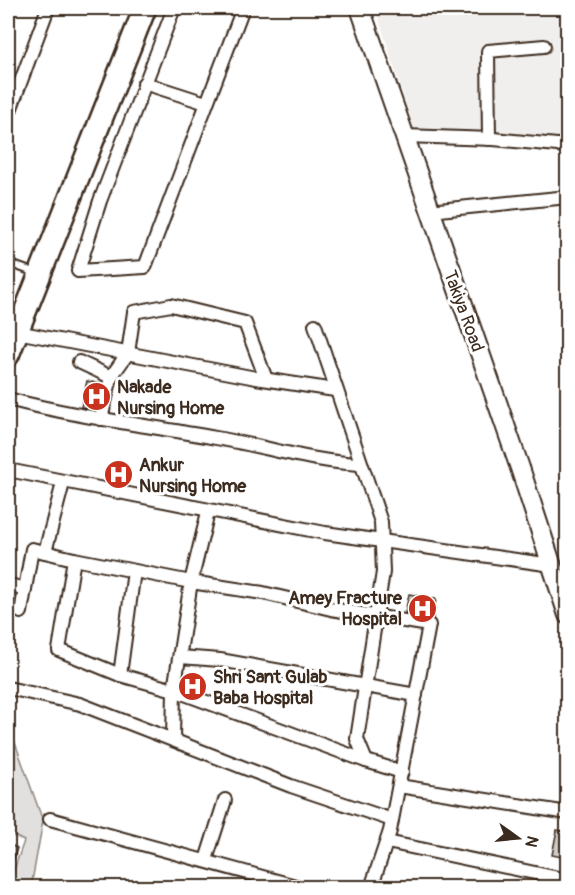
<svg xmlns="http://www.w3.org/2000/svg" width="575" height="895" font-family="Pangolin,sans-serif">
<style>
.built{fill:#f1efee}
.green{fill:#e2e0de;stroke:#8e857e;stroke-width:1.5}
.building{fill:#cfcac7;stroke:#3b2a1e;stroke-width:1.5}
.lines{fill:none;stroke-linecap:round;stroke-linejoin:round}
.service-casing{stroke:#3b2a1e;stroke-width:10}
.minor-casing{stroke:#3b2a1e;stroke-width:16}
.secondary-casing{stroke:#3b2a1e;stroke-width:22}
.trunk-casing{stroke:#3b2a1e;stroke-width:26}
.service{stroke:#fff;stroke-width:6}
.minor{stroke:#fff;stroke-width:12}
.secondary{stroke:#fff;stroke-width:18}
.trunk{stroke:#fff;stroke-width:21}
.labels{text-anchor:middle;stroke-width:6;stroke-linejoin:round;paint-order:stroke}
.street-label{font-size:18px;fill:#3b2a1e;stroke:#fff}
.poi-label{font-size:18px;font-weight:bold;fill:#3b2a1e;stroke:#fff;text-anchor:start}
</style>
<rect width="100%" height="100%" fill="#fff"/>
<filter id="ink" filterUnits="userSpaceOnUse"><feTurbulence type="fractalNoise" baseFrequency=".0167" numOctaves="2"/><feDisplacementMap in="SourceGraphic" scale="12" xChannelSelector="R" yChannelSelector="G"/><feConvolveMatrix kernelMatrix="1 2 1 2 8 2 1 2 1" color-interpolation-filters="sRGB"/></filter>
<g filter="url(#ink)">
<!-- built -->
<polygon class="built" points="376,10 567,16 567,149 416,136"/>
<!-- green -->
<polygon class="green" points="8,723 43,821 31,887 8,887 24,841 8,833"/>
<!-- building -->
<g class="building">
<polygon points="87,381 101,384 95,409 81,407"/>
<polygon points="409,594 436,599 433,618 405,613"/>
<polygon points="557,830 567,832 567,858 552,855"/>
<polygon points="8,844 17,848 10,872 8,871"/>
</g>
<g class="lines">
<defs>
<polyline id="service" points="8,263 36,273"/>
<g id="minor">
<polyline points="174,8 100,201 78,271 145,267 243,8"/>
<polyline points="144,83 206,103"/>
<polyline points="8,116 48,8"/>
<polyline points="404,136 493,139 568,146"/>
<polyline points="489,139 488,51 544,46"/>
<polyline points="429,211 568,197"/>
<polyline points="315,325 381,522 383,572 357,739 366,761"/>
<polyline points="17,332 256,378 335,390"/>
<polyline points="79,362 111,377 128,353 134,312 171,305 245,323 266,379"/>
<path d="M 8,399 C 76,417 146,425 216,438 C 265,446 311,462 361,464"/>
<polyline points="101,419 111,377"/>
<polyline points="8,470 325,533 552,565"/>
<polyline points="208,512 191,582 174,690 120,675 59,650 74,559 191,582 263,593 331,609 429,625 390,831 371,888"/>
<polyline points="45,552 63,483"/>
<polyline points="8,584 25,590"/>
<polyline points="21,612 32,549 74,559"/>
<polyline points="180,657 220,660 416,695"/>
<polyline points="120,675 134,571"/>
<polyline points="8,688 80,704 291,786 392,820"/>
<polyline points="174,690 366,761 402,772"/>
<polyline points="173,739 174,690"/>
<polyline points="399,786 568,813"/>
<polyline points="50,819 303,888"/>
<polyline points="387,842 568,880"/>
<polyline points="206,860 225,800"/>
</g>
<polyline id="secondary" points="360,8 520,468 568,615"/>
<polyline id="trunk" points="8,355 145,8"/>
</defs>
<!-- service casing -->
<use href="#service" class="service-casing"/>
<!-- minor casing -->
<use href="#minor" class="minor-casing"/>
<!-- secondary casing -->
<use href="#secondary" class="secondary-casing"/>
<!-- trunk casing -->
<use href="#trunk" class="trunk-casing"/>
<!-- service -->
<use href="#service" class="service"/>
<!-- minor -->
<use href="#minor" class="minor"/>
<!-- secondary -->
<use href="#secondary" class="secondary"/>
<!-- trunk -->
<use href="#trunk" class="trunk"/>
</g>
</g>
<!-- icons -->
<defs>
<symbol id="hospital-disc" viewBox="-11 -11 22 22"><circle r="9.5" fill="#c8321e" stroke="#fff"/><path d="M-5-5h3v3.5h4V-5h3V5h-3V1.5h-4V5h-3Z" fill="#fff"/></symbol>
</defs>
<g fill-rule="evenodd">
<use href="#hospital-disc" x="80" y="380" width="33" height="33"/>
<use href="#hospital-disc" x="102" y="458" width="33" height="33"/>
<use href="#hospital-disc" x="406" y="592" width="33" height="33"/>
<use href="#hospital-disc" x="176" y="670" width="33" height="33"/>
</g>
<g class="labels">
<!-- street labels -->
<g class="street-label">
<text transform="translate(464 311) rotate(70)" y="6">Takiya Road</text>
</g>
<!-- poi labels -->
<g class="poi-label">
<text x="117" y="393">Nakade<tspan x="117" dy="21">Nursing Home</tspan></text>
<text x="139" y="471">Ankur<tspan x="139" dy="21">Nursing Home</tspan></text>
<text x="402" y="604" text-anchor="end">Amey Fracture<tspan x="402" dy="21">Hospital</tspan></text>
<text x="213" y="683">Shri Sant Gulab<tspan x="213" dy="21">Baba Hospital</tspan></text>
</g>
</g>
<!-- margin -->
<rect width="575" height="895" fill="none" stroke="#fff" stroke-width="30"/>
<rect x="15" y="15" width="545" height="865" fill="none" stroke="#3b2a1e" stroke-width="2" filter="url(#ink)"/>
<!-- north arrow -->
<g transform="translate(518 838) rotate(105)" stroke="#ffffff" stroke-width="4.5" paint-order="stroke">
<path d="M0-4.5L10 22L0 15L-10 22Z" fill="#3b2a1e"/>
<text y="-9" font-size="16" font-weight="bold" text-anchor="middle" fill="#3b2a1e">N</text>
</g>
</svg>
